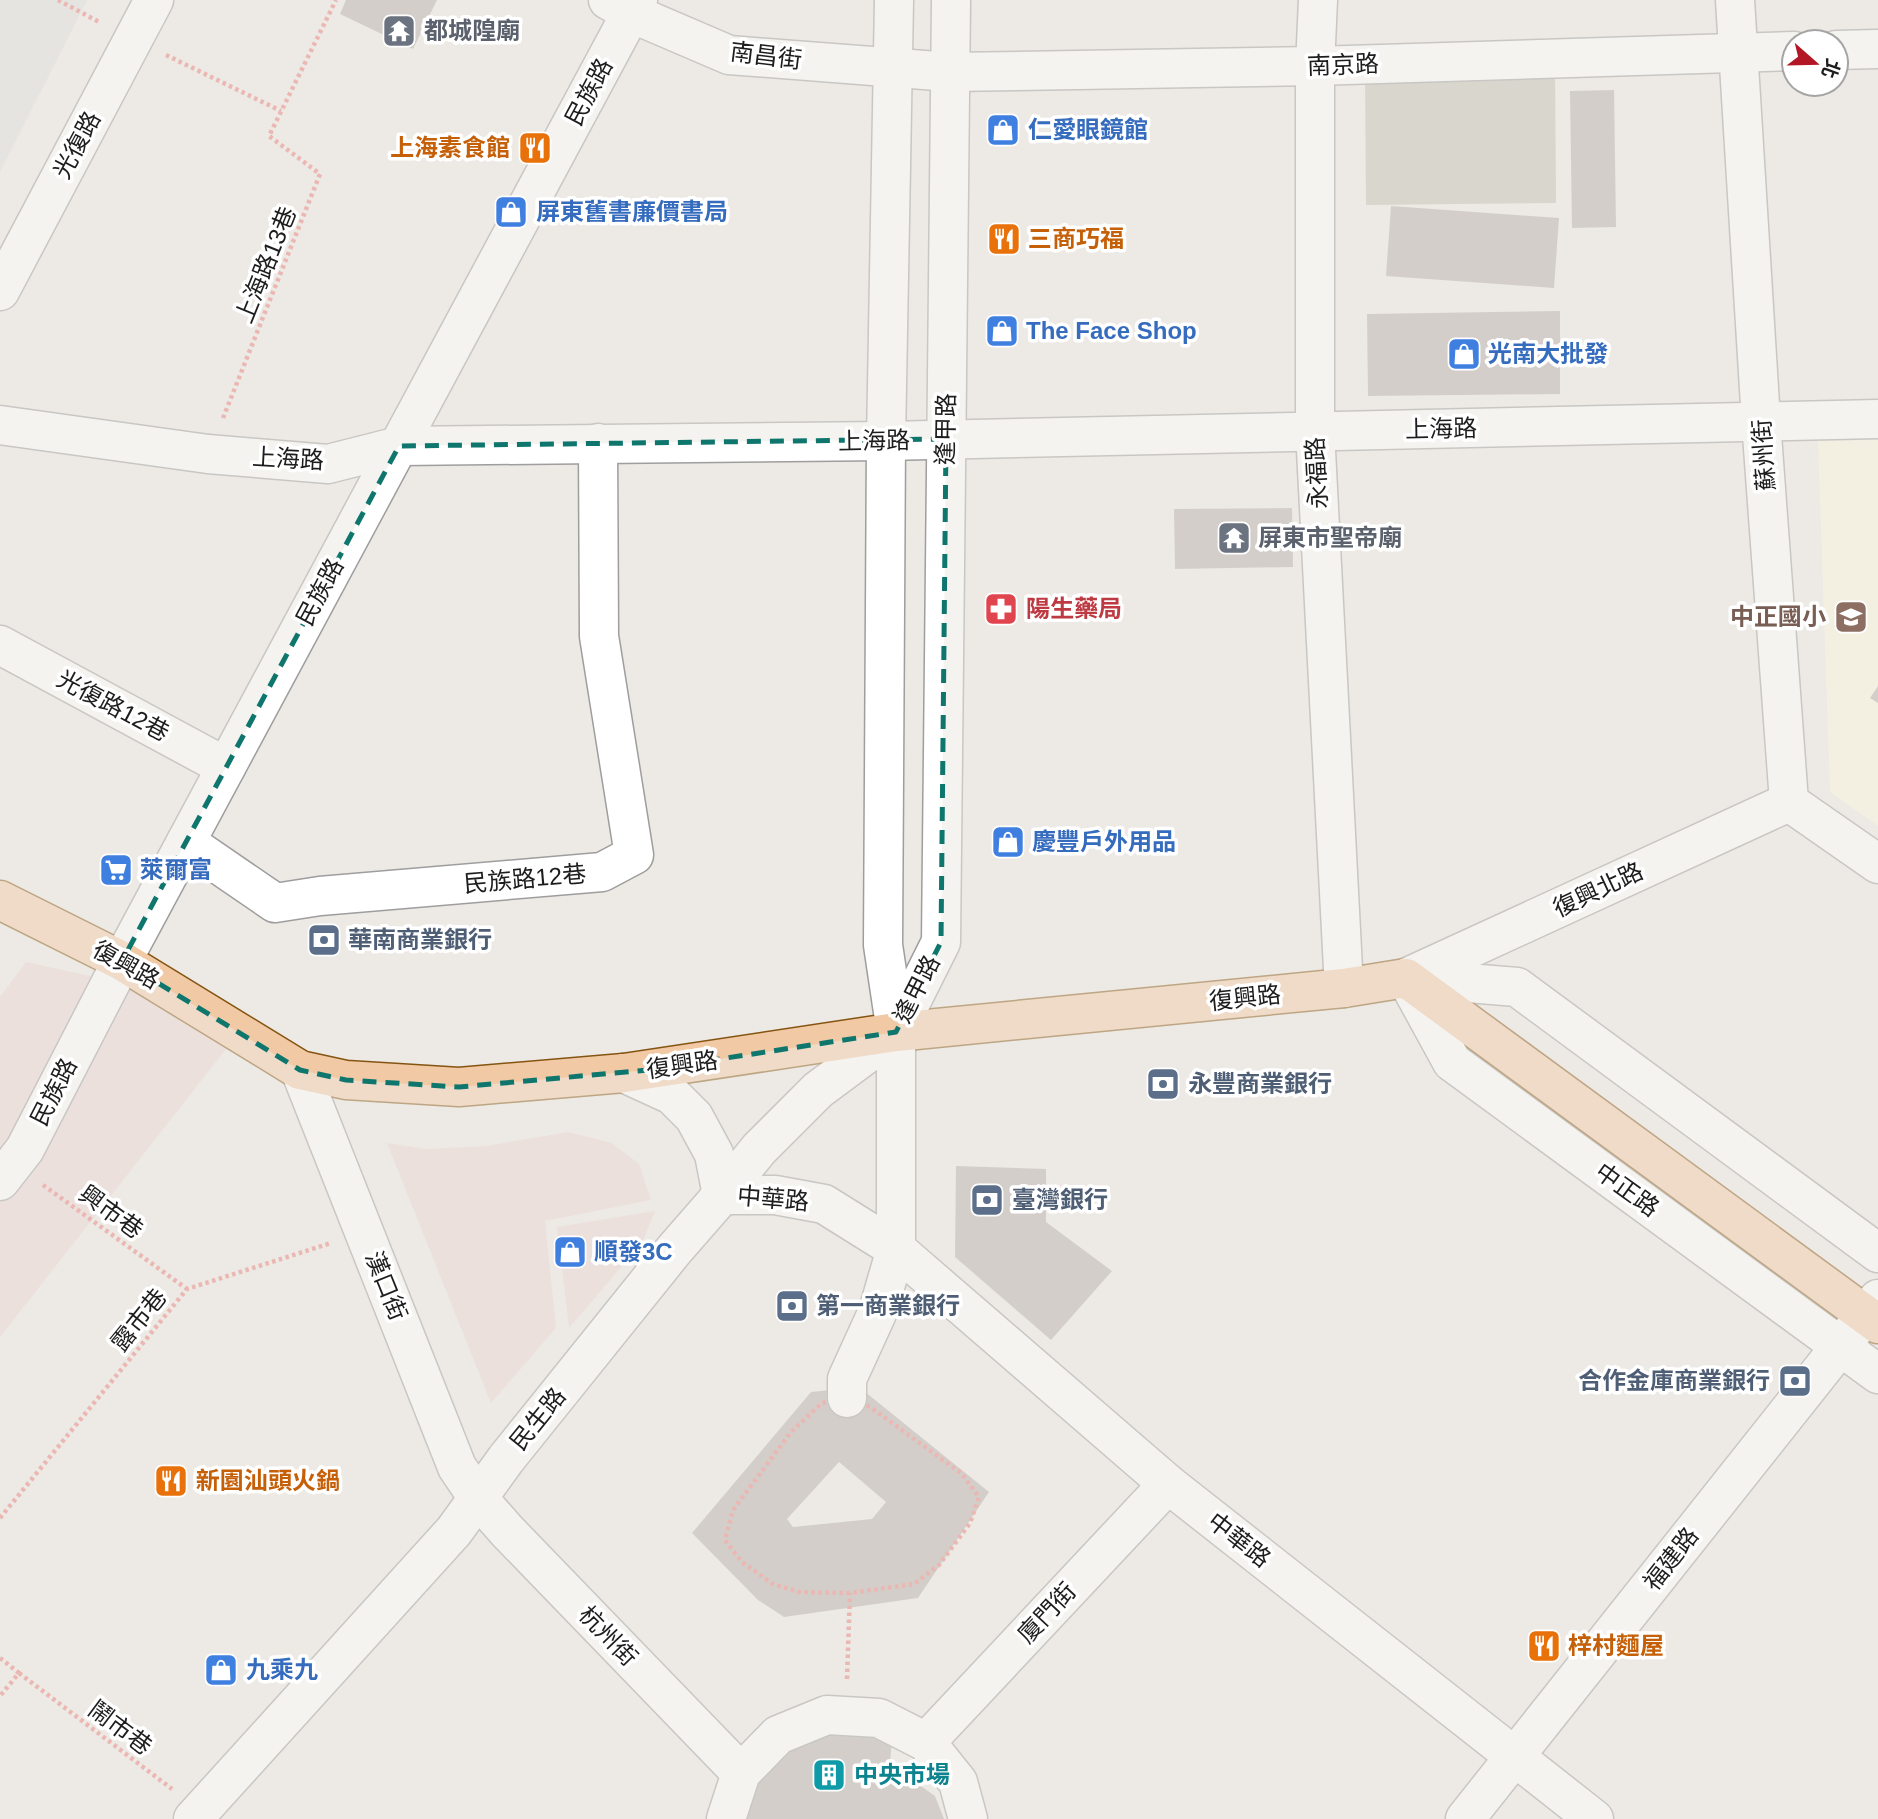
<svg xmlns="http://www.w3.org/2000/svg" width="1878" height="1819" font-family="Helvetica,'Noto Sans TC',sans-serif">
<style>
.commercial{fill:#ecd5d6}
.education{fill:#fbf8df}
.construction{fill:#c0bfb1}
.parking{fill:#ddd}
.building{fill:#b6aeaa;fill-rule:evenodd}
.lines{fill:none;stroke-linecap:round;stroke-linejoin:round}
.minor-casing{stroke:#9e9e9e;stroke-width:41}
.major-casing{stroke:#855411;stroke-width:41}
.path{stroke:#e97a79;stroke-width:4.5;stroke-dasharray:3.5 3.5;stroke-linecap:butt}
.minor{stroke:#fff;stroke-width:38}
.major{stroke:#f1c9a5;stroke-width:38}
.marked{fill:none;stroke:#0f766e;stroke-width:5;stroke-dasharray:14 9;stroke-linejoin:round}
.labels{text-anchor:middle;stroke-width:7;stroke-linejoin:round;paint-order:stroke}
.worship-label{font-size:24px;font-weight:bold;fill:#5b616d;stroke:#fff;text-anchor:start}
.street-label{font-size:24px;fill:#1d1d1d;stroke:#fff}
.shop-label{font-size:24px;font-weight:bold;fill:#366cbe;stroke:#fff;text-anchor:start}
.food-label{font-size:24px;font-weight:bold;fill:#c56008;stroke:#fff;text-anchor:start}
.health-label{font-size:24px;font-weight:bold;fill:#be3a42;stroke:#fff;text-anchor:start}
.education-label{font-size:24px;font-weight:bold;fill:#785e54;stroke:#fff;text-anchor:end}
.service-label{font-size:24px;font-weight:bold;fill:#4e5e75;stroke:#fff;text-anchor:start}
.culture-label{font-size:24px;font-weight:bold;fill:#0d838f;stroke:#fff;text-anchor:start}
</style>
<rect width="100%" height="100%" fill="#ede9e4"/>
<!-- commercial -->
<g class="commercial">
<polygon points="26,962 118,982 226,1049 0,1337 0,997"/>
<polygon points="568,1132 612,1143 639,1164 651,1200 545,1221 556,1328 491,1403 387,1143 426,1149 486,1146"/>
<polygon points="655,1211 642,1243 569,1328 557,1227"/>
</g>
<!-- education -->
<polygon class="education" points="1878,440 1878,826 1830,792 1818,441"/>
<!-- construction -->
<polygon class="construction" points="1555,71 1556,203 1366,205 1365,73"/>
<!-- parking -->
<polygon class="parking" points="0,0 87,0 0,172"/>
<!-- building -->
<g class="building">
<polygon points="346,0 437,0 413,49 340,14"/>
<polygon points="1614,90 1616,227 1572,228 1570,91"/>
<polygon points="1391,206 1559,218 1554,288 1386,276"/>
<polygon points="1560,311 1560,394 1368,396 1367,314"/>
<polygon points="1292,508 1293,567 1175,569 1174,509"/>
<polygon points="1878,686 1878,703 1870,698"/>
<polygon points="956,1166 1046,1169 1046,1222 1112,1271 1051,1340 955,1257"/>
<path d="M 859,1387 L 989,1492 L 918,1598 L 784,1617 L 758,1600 L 692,1533 L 811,1392 ZM 839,1462 L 886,1502 L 872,1519 L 793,1527 L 787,1519 Z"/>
<polygon points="858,1728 892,1739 890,1764 935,1796 944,1819 735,1819 769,1751 819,1732"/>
</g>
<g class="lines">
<defs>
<g id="minor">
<polyline points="608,0 631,13 729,55 950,72 1315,66 1794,51"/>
<polyline points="1318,0 1315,66 1315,431 1344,988"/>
<polyline points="1735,0 1761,421 1789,802"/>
<polyline points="1836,50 1878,49"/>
<polyline points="0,291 154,0"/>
<polyline points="0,425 208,454 328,464 399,446 886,441 1878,419"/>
<polyline points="0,645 226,767"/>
<polyline points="1789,802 1878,864"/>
<polyline points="186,842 275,903 320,896 602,872 634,855 599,636 598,443"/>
<polyline points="1408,977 1789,802"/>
<polyline points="1406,978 1452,1062 1878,1374"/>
<polyline points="1406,978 1517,987 1878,1253"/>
<polyline points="300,1070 457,1467 478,1498 507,1531 741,1773"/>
<polyline points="624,1073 672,1095 694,1117 714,1154 722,1195"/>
<polyline points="0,1181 25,1149 122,961 638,0"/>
<polyline points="722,1195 775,1195 824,1204 896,1249 1168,1484 1594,1819"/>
<polyline points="847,1398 847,1379 878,1311 896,1249 896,1032 883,945 886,441 894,0"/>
<polyline points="926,1742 1168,1484"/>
<polyline points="193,1819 454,1531 506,1459 674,1250 722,1195 759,1149 818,1090 896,1032 941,942 951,0"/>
<polyline points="726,1819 741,1773 778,1735 827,1715 879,1718 926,1742 958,1782 968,1819"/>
<polyline points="1465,1819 1878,1299"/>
</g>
<polyline id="major" points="0,900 122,961 300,1070 346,1080 459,1087 624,1073 896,1032 1344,988 1406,978 1878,1324"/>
</defs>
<!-- minor casing -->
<use href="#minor" class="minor-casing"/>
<!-- major casing -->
<use href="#major" class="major-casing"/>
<!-- path -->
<g class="path">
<polyline points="58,0 101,23"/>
<polyline points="166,55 281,111"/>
<polyline points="223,418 320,174 269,136 336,0"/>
<polyline points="43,1185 187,1289"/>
<polygon points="847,1398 870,1407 961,1473 979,1497 970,1523 939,1565 914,1584 850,1593 799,1592 773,1584 742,1562 725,1540 733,1510 791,1432 822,1403"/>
<polyline points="0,1518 187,1289 331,1243"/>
<polyline points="0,1658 19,1673 0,1696"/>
<polyline points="19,1673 172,1789"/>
<polyline points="847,1679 850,1593"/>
</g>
<!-- minor -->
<use href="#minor" class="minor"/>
<!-- major -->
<use href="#major" class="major"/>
</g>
<!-- marked area -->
<path d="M0 0H1878V1819H0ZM 946,439 L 941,942 L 896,1032 L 648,1070 L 459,1087 L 346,1080 L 300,1070 L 122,961 L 399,446 Z" fill="#ede9e4" fill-opacity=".55" fill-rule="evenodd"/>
<path class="marked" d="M 946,439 L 941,942 L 896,1032 L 648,1070 L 459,1087 L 346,1080 L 300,1070 L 122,961 L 399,446 Z"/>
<!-- icons -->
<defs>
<symbol id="temple-square" viewBox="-11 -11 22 22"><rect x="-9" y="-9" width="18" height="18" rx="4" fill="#6b7280" stroke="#fff"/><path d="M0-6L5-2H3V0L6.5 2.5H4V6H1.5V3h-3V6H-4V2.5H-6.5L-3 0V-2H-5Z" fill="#fff"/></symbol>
<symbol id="shop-square" viewBox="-11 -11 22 22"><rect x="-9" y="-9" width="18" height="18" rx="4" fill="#3f7fe0" stroke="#fff"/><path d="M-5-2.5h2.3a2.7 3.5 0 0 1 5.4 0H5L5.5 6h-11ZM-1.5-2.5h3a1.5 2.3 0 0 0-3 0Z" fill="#fff"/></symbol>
<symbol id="restaurant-square" viewBox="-11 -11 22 22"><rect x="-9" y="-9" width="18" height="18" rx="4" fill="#e8710a" stroke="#fff"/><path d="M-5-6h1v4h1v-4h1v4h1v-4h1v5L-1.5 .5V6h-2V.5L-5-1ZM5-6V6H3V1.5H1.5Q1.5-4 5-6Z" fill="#fff"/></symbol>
<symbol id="pharmacy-square" viewBox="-11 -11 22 22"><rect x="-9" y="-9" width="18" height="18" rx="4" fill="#e0444e" stroke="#fff"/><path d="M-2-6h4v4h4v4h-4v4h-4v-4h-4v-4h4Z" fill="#fff"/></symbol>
<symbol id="school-square" viewBox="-11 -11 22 22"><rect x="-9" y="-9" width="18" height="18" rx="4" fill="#8d6e63" stroke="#fff"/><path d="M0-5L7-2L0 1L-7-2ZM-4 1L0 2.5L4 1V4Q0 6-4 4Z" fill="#fff"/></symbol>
<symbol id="supermarket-square" viewBox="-11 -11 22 22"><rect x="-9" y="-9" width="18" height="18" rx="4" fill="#3f7fe0" stroke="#fff"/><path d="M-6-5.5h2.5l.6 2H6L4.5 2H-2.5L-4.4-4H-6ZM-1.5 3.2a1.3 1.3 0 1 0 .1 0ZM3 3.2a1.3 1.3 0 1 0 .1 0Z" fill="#fff"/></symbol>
<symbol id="bank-square" viewBox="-11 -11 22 22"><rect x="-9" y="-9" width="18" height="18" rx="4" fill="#5c6f8a" stroke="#fff"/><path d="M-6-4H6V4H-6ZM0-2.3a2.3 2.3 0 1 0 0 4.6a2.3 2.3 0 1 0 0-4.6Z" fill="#fff"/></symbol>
<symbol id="building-square" viewBox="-11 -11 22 22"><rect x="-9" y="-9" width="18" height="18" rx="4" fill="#0f9aa8" stroke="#fff"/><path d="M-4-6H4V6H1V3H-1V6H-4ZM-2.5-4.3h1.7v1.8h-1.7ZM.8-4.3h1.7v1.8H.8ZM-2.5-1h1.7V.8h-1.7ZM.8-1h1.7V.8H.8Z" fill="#fff"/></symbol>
</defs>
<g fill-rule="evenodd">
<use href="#temple-square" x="380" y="12" width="38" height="38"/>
<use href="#shop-square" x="984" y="111" width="38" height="38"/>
<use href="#restaurant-square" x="516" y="129" width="38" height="38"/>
<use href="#shop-square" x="492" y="193" width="38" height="38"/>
<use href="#restaurant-square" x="985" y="220" width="38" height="38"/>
<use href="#shop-square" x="983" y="312" width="38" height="38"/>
<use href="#shop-square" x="1445" y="335" width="38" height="38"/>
<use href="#temple-square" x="1215" y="519" width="38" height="38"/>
<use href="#pharmacy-square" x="982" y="590" width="38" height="38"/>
<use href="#school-square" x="1832" y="598" width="38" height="38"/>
<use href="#shop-square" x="989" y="823" width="38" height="38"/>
<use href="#supermarket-square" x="97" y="851" width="38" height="38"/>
<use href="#bank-square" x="305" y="921" width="38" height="38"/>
<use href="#bank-square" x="1144" y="1065" width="38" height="38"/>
<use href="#bank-square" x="968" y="1181" width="38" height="38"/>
<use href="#shop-square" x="551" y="1233" width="38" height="38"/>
<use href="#bank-square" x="773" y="1287" width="38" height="38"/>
<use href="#bank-square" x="1776" y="1362" width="38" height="38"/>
<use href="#restaurant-square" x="152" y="1462" width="38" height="38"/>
<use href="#restaurant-square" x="1525" y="1627" width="38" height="38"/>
<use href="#shop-square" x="202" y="1651" width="38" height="38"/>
<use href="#building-square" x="810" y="1756" width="38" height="38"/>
</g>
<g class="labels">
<!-- worship labels -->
<g class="worship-label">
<text x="424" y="39">都城隍廟</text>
<text x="1258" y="546">屏東市聖帝廟</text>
</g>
<!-- street labels -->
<g class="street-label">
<text transform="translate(766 56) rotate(7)" y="8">南昌街</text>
<text transform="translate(1343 65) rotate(-2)" y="8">南京路</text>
<text transform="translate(589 92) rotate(-62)" y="8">民族路</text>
<text transform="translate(77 145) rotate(-62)" y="8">光復路</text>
<text transform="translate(266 265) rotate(-68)" y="8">上海路13巷</text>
<text transform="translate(946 429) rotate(-89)" y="8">逢甲路</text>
<text transform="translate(1441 429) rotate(-1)" y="8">上海路</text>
<text transform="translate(874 441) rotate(-1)" y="8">上海路</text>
<text transform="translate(1764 455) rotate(-94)" y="8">蘇州街</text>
<text transform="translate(288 459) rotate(3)" y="8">上海路</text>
<text transform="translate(1317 473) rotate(-93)" y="8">永福路</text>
<text transform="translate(320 592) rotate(-62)" y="8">民族路</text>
<text transform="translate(113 706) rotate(28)" y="8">光復路12巷</text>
<text transform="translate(525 879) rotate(-5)" y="8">民族路12巷</text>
<text transform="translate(1598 890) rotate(-25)" y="8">復興北路</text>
<text transform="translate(126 965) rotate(29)" y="8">復興路</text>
<text transform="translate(917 989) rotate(-63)" y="8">逢甲路</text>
<text transform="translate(1245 998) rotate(-6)" y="8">復興路</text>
<text transform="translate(682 1065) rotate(-8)" y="8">復興路</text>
<text transform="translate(54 1092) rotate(-63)" y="8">民族路</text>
<text transform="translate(1627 1190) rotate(36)" y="8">中正路</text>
<text transform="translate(773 1199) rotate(5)" y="8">中華路</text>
<text transform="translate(111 1212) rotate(36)" y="8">興市巷</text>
<text transform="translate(386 1286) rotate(68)" y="8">漢口街</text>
<text transform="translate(139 1320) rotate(-51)" y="8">露市巷</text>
<text transform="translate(538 1419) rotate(-51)" y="8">民生路</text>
<text transform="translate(1239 1540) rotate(38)" y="8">中華路</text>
<text transform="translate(1671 1559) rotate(-52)" y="8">福建路</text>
<text transform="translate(1047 1613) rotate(-47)" y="8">廈門街</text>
<text transform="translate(608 1636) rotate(46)" y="8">杭州街</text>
<text transform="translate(120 1728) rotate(37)" y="8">鬧市巷</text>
</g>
<!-- shop labels -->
<g class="shop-label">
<text x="1028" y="138">仁愛眼鏡館</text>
<text x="536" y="220">屏東舊書廉價書局</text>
<text x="1026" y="339">The Face Shop</text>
<text x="1488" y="362">光南大批發</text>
<text x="1032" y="850">慶豐戶外用品</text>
<text x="140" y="878">萊爾富</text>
<text x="594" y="1260">順發3C</text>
<text x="246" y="1678">九乘九</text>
</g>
<!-- food labels -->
<g class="food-label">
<text x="510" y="156" text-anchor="end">上海素食館</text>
<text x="1028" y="247">三商巧福</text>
<text x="196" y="1489">新園汕頭火鍋</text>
<text x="1568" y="1654">梓村麵屋</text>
</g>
<!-- health labels -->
<g class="health-label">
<text x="1026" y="617">陽生藥局</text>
</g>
<!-- education labels -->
<g class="education-label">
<text x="1826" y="625">中正國小</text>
</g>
<!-- service labels -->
<g class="service-label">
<text x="348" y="948">華南商業銀行</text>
<text x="1188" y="1092">永豐商業銀行</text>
<text x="1012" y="1208">臺灣銀行</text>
<text x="816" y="1314">第一商業銀行</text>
<text x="1770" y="1389" text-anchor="end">合作金庫商業銀行</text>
</g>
<!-- culture labels -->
<g class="culture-label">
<text x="854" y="1783">中央市場</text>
</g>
</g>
<!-- north arrow -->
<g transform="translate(1815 63) rotate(110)"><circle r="33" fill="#ffffff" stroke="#a5a5a5" stroke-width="2"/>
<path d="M0-5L12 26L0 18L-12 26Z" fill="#b31725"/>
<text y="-10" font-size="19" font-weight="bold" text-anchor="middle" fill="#1d1d1d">北</text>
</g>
</svg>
